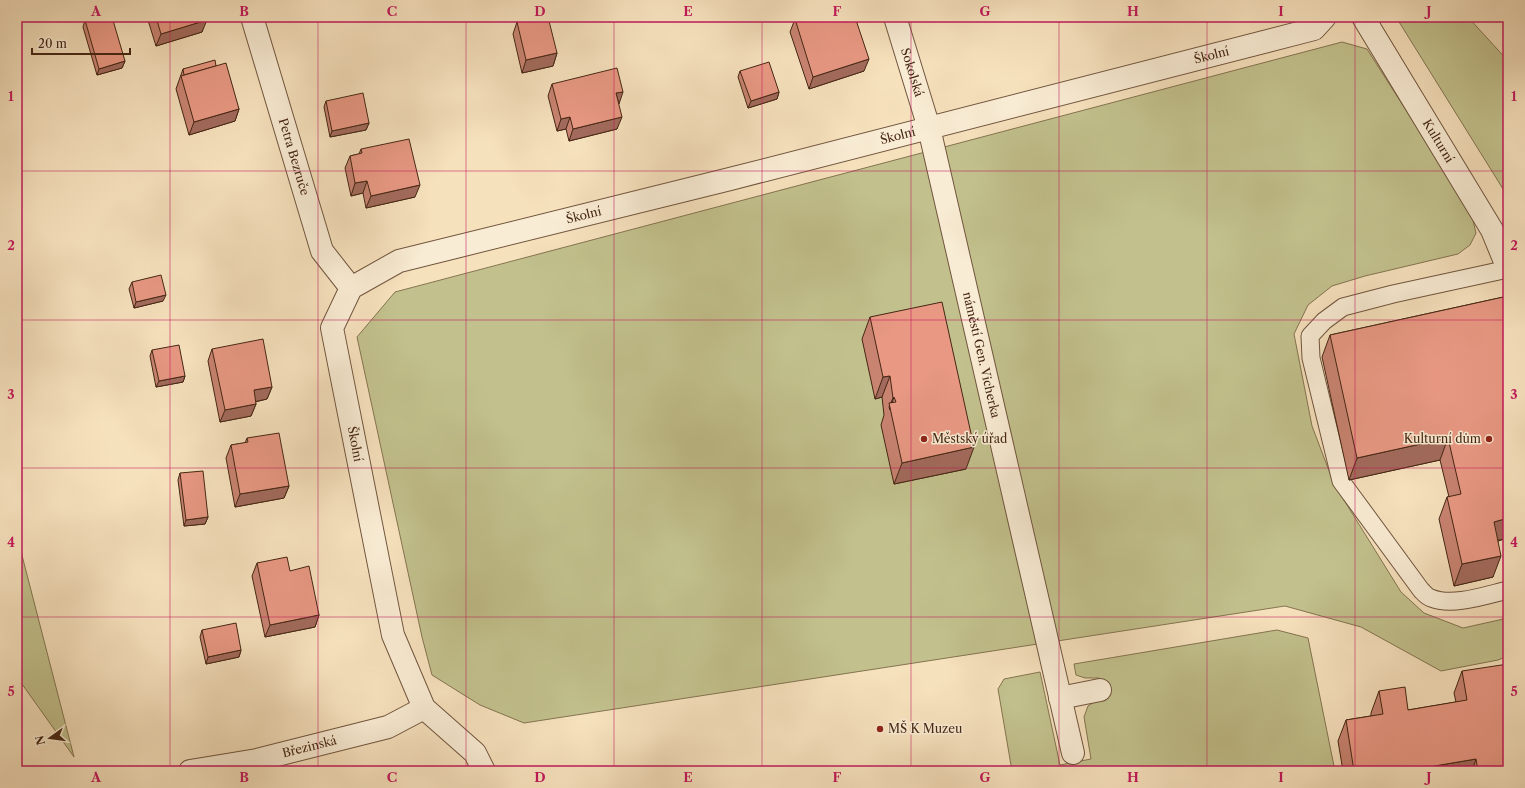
<svg xmlns="http://www.w3.org/2000/svg" width="1525" height="788" font-family="'Libre Caslon Text',serif">
<style>
.grass{fill:#c2c18d;stroke:#847450}
.lines{fill:none;stroke-linecap:round;stroke-linejoin:round}
.service-casing{stroke:#71553e;stroke-width:19}
.minor-casing{stroke:#71553e;stroke-width:24}
.service{stroke:#f9ecd4;stroke-width:17}
.minor{stroke:#f9ecd4;stroke-width:22}
.wall{fill:#c88371;stroke:#452613}
.shaded-wall{fill:#a26a5c;stroke:#452613}
.building{fill:#e89883;stroke:#452613}
.grid{fill:none;stroke:#c2185b;stroke-width:1;stroke-opacity:0.55}
.poi-dot{fill:#8f2418;stroke:#f9ecd4;stroke-width:1.5}
.labels{text-anchor:middle;stroke-width:3;stroke-linejoin:round;paint-order:stroke}
.street-label{font-size:12px;fill:#452613;stroke:#f9ecd4}
.poi-label{font-size:12px;fill:#452613;stroke:#f9ecd4;text-anchor:start}
.neatline{fill:none;stroke:#c2185b;stroke-width:1.5}
.grid-label{font-size:13px;text-anchor:middle;font-weight:bold;fill:#c2185b}
</style>
<rect width="100%" height="100%" fill="#f6e1bd"/>
<filter id="stains"><feTurbulence type="fractalNoise" baseFrequency=".005" numOctaves="4"/><feColorMatrix values="0 0 0 0 .2 0 0 0 0 .09 0 0 0 0 .02 0 0 0 .5 -.17"/></filter>
<radialGradient id="worn" r=".72"><stop offset=".6" stop-color="#630" stop-opacity="0"/><stop offset="1" stop-color="#630" stop-opacity=".3"/></radialGradient>
<!-- grass -->
<g class="grass">
<polygon points="1396,17 1468,17 1508,61 1508,197"/>
<polygon points="1342,42 1367,49 1471,212 1476,233 1470,245 1458,254 1365,276 1332,286 1308,305 1294,334 1312,426 1334,484 1401,592 1424,613 1463,628 1508,618 1508,656 1498,660 1441,671 1361,627 1285,606 524,723 480,705 432,675 422,637 357,337 395,292"/>
<polygon points="17,536 74,757 17,677"/>
<polygon points="1277,630 1308,638 1335,771 1012,771 998,689 1004,679 1040,672 1060,765 1091,759 1084,717 1088,706 1103,696 1099,678 1085,678 1076,675 1074,664"/>
</g>
<g class="lines">
<defs>
<path id="service" d="M 1508,269 L 1393,294 L 1343,307 L 1324,321 L 1310,336 L 1311,358 L 1341,481 L 1421,590 C 1424,593 1427,597 1431,598 C 1453,607 1486,595 1508,590"/>
<g id="minor">
<path id="s1" d="M 252,17 L 322,251 L 351,288"/>
<path id="s2" d="M 895,17 L 929,128 L 1073,753"/>
<path id="s3" d="M 1363,17 L 1492,230 L 1508,269"/>
<polyline points="1060,698 1100,690"/>
<path id="s4" d="M 190,771 L 257,760 L 388,727 L 424,708"/>
<path id="s5" d="M 484,771 L 475,753 L 424,708 L 393,635 L 332,328 L 351,288 L 399,261 L 730,179 L 1314,29 L 1325,17"/>
</g>
</defs>
<!-- service casing -->
<use href="#service" class="service-casing"/>
<!-- minor casing -->
<use href="#minor" class="minor-casing"/>
<!-- service -->
<use href="#service" class="service"/>
<!-- minor -->
<use href="#minor" class="minor"/>
</g>
<!-- wall -->
<g class="wall">
<polygon points="147,17 206,17 202,32 156,46"/>
<polygon points="795,19 864,71 809,89 790,32"/>
<polygon points="85,20 125,61 122,68 97,75 83,27"/>
<polygon points="517,22 557,53 553,66 522,73 513,34"/>
<polygon points="216,66 239,109 235,121 189,135 176,89 183,69"/>
<polygon points="740,71 779,92 777,99 748,108 738,77"/>
<polygon points="552,84 618,104 617,129 569,141 566,129 557,131 548,96"/>
<polygon points="326,101 369,123 366,130 330,137 324,107"/>
<polygon points="361,149 415,197 366,208 363,193 351,196 345,168 350,156 359,154"/>
<polygon points="132,282 163,301 134,308 129,289"/>
<polygon points="1508,296 1508,538 1498,541 1493,577 1454,586 1439,519 1447,497 1449,497 1440,460 1349,480 1322,357 1330,335"/>
<polygon points="870,317 966,469 894,484 881,425 884,415 882,397 875,399 862,339"/>
<polygon points="212,349 272,387 267,399 255,402 256,404 251,416 220,422 208,361"/>
<polygon points="152,350 185,376 183,382 156,387 150,356"/>
<polygon points="247,438 289,486 284,498 235,507 226,458 231,445 245,443"/>
<polygon points="180,473 208,517 205,524 184,526 178,480"/>
<polygon points="257,563 290,571 319,615 315,627 265,637 252,576"/>
<polygon points="202,630 241,650 239,657 206,664 200,637"/>
<polygon points="1462,671 1508,771 1343,771 1338,741 1346,720 1371,716 1371,713 1379,691 1408,710 1456,702 1454,693"/>
</g>
<!-- shaded-wall -->
<g class="shaded-wall">
<polygon points="207,20 202,32 156,46 161,34"/>
<polygon points="557,53 553,66 522,73 526,60"/>
<polygon points="869,59 864,71 809,89 813,77"/>
<polygon points="125,61 122,68 97,75 99,69"/>
<polygon points="623,92 619,104 616,93"/>
<polygon points="779,92 777,99 748,108 751,101"/>
<polygon points="239,109 235,121 189,135 194,122"/>
<polygon points="570,117 566,129 557,131 561,119"/>
<polygon points="622,117 617,129 569,141 573,129"/>
<polygon points="369,123 366,130 330,137 332,131"/>
<polygon points="367,181 363,193 351,196 355,183"/>
<polygon points="420,185 415,197 366,208 371,196"/>
<polygon points="166,295 163,301 134,308 136,302"/>
<polygon points="185,376 183,382 156,387 159,381"/>
<polygon points="890,376 882,397 875,399 883,377"/>
<polygon points="272,387 267,399 249,403 254,390"/>
<polygon points="894,397 890,410 889,407 893,398"/>
<polygon points="256,404 251,416 220,422 225,410"/>
<polygon points="1448,438 1440,460 1349,480 1357,458"/>
<polygon points="974,447 966,469 894,484 902,463"/>
<polygon points="289,486 284,498 235,507 240,494"/>
<polygon points="208,517 205,524 184,526 186,520"/>
<polygon points="1508,518 1508,538 1486,543 1494,522"/>
<polygon points="1501,556 1493,577 1454,586 1462,564"/>
<polygon points="319,615 315,627 265,637 270,625"/>
<polygon points="241,650 239,657 206,664 208,657"/>
<polygon points="1476,759 1472,771 1405,771"/>
</g>
<!-- building -->
<g class="building">
<polygon points="96,17 112,17 125,61 99,69 85,20"/>
<polygon points="156,17 206,17 207,20 161,34"/>
<polygon points="537,17 548,17 557,53 526,60 517,22"/>
<polygon points="802,17 855,17 869,59 813,77 795,19"/>
<polygon points="215,60 216,66 184,75 183,69"/>
<polygon points="769,62 779,92 751,101 740,71"/>
<polygon points="226,63 239,109 194,122 181,76"/>
<polygon points="617,68 623,92 616,93 622,117 573,129 570,117 561,119 552,84"/>
<polygon points="363,93 369,123 332,131 326,101"/>
<polygon points="409,139 420,185 371,196 367,181 355,183 350,156 362,153 361,149"/>
<polygon points="161,275 166,295 136,302 132,282"/>
<polygon points="1508,296 1508,518 1494,522 1501,556 1462,564 1447,497 1461,494 1448,438 1357,458 1330,335"/>
<polygon points="942,302 974,447 902,463 889,403 896,402 894,397 893,398 890,376 883,377 870,317"/>
<polygon points="263,339 272,387 254,390 256,404 225,410 212,349"/>
<polygon points="179,345 185,376 159,381 152,350"/>
<polygon points="279,433 289,486 240,494 231,445 248,442 247,438"/>
<polygon points="203,471 208,517 186,520 180,473"/>
<polygon points="287,557 290,571 309,566 319,615 270,625 257,563"/>
<polygon points="236,623 241,650 208,657 202,630"/>
<polygon points="1508,664 1508,771 1478,771 1476,759 1405,771 1354,771 1346,720 1383,714 1379,691 1405,687 1408,710 1467,700 1462,671"/>
</g>
<!-- grid -->
<path class="grid" d="M 170,17 L 170,771M 318,17 L 318,771M 466,17 L 466,771M 614,17 L 614,771M 762,17 L 762,771M 911,17 L 911,771M 1059,17 L 1059,771M 1207,17 L 1207,771M 1355,17 L 1355,771M 17,171 L 1508,171M 17,320 L 1508,320M 17,468 L 1508,468M 17,617 L 1508,617"/>
<!-- markers -->
<g class="poi-dot">
<circle cx="924" cy="439" r="4"/>
<circle cx="1489" cy="439" r="4"/>
<circle cx="880" cy="729" r="4"/>
</g>
<g class="labels">
<!-- street labels -->
<g class="street-label">
<text dy="4" stroke="none"><textPath href="#s5" startOffset="1418">Školní</textPath></text>
<text dy="4" stroke="none"><textPath href="#s2" startOffset="58">Sokolská</textPath></text>
<text dy="4" stroke="none"><textPath href="#s5" startOffset="1094">Školní</textPath></text>
<text dy="4" stroke="none"><textPath href="#s3" startOffset="145">Kulturní</textPath></text>
<text dy="4" stroke="none"><textPath href="#s1" startOffset="146">Petra Bezruče</textPath></text>
<text dy="4" stroke="none"><textPath href="#s5" startOffset="770">Školní</textPath></text>
<text dy="4" stroke="none"><textPath href="#s2" startOffset="349">náměstí Gen. Vicherka</textPath></text>
<text transform="translate(355 444) rotate(79)" y="4">Školní</text>
<text dy="4" stroke="none"><textPath href="#s4" startOffset="122">Březinská</textPath></text>
</g>
<!-- poi labels -->
<g class="poi-label">
<text x="932" y="443">Městský úřad</text>
<text x="1481" y="443" text-anchor="end">Kulturní dům</text>
<text x="888" y="733">MŠ K Muzeu</text>
</g>
</g>
<!-- margin -->
<rect width="1525" height="788" fill="none" stroke="#f6e1bd" stroke-width="44"/>
<!-- north arrow -->
<g transform="translate(50 738) rotate(256)" stroke="#f9ecd4" stroke-width="3" paint-order="stroke">
<path d="M0-3L7 15L0 10L-7 15Z" fill="#452613"/>
<text y="-6" font-size="11" font-weight="bold" text-anchor="middle" fill="#452613">N</text>
</g>
<!-- scale -->
<path d="M32 48v6h98v-6" fill="none" stroke="#452613" stroke-width="2"/>
<text x="38" y="48" font-size="12" fill="#452613" stroke="#f9ecd4" stroke-width="3" paint-order="stroke">20 m</text>
<rect x="22" y="22" width="1481" height="744" class="neatline"/>
<g class="grid-label">
<text x="96" y="16">A</text>
<text x="244" y="16">B</text>
<text x="392" y="16">C</text>
<text x="540" y="16">D</text>
<text x="688" y="16">E</text>
<text x="837" y="16">F</text>
<text x="985" y="16">G</text>
<text x="1133" y="16">H</text>
<text x="1281" y="16">I</text>
<text x="1429" y="16">J</text>
<text x="11" y="101">1</text>
<text x="1514" y="101">1</text>
<text x="11" y="250">2</text>
<text x="1514" y="250">2</text>
<text x="11" y="399">3</text>
<text x="1514" y="399">3</text>
<text x="11" y="547">4</text>
<text x="1514" y="547">4</text>
<text x="11" y="696">5</text>
<text x="1514" y="696">5</text>
<text x="96" y="782">A</text>
<text x="244" y="782">B</text>
<text x="392" y="782">C</text>
<text x="540" y="782">D</text>
<text x="688" y="782">E</text>
<text x="837" y="782">F</text>
<text x="985" y="782">G</text>
<text x="1133" y="782">H</text>
<text x="1281" y="782">I</text>
<text x="1429" y="782">J</text>
</g>
<rect width="100%" height="100%" filter="url(#stains)"/>
<rect width="100%" height="100%" fill="url(#worn)"/>
</svg>
